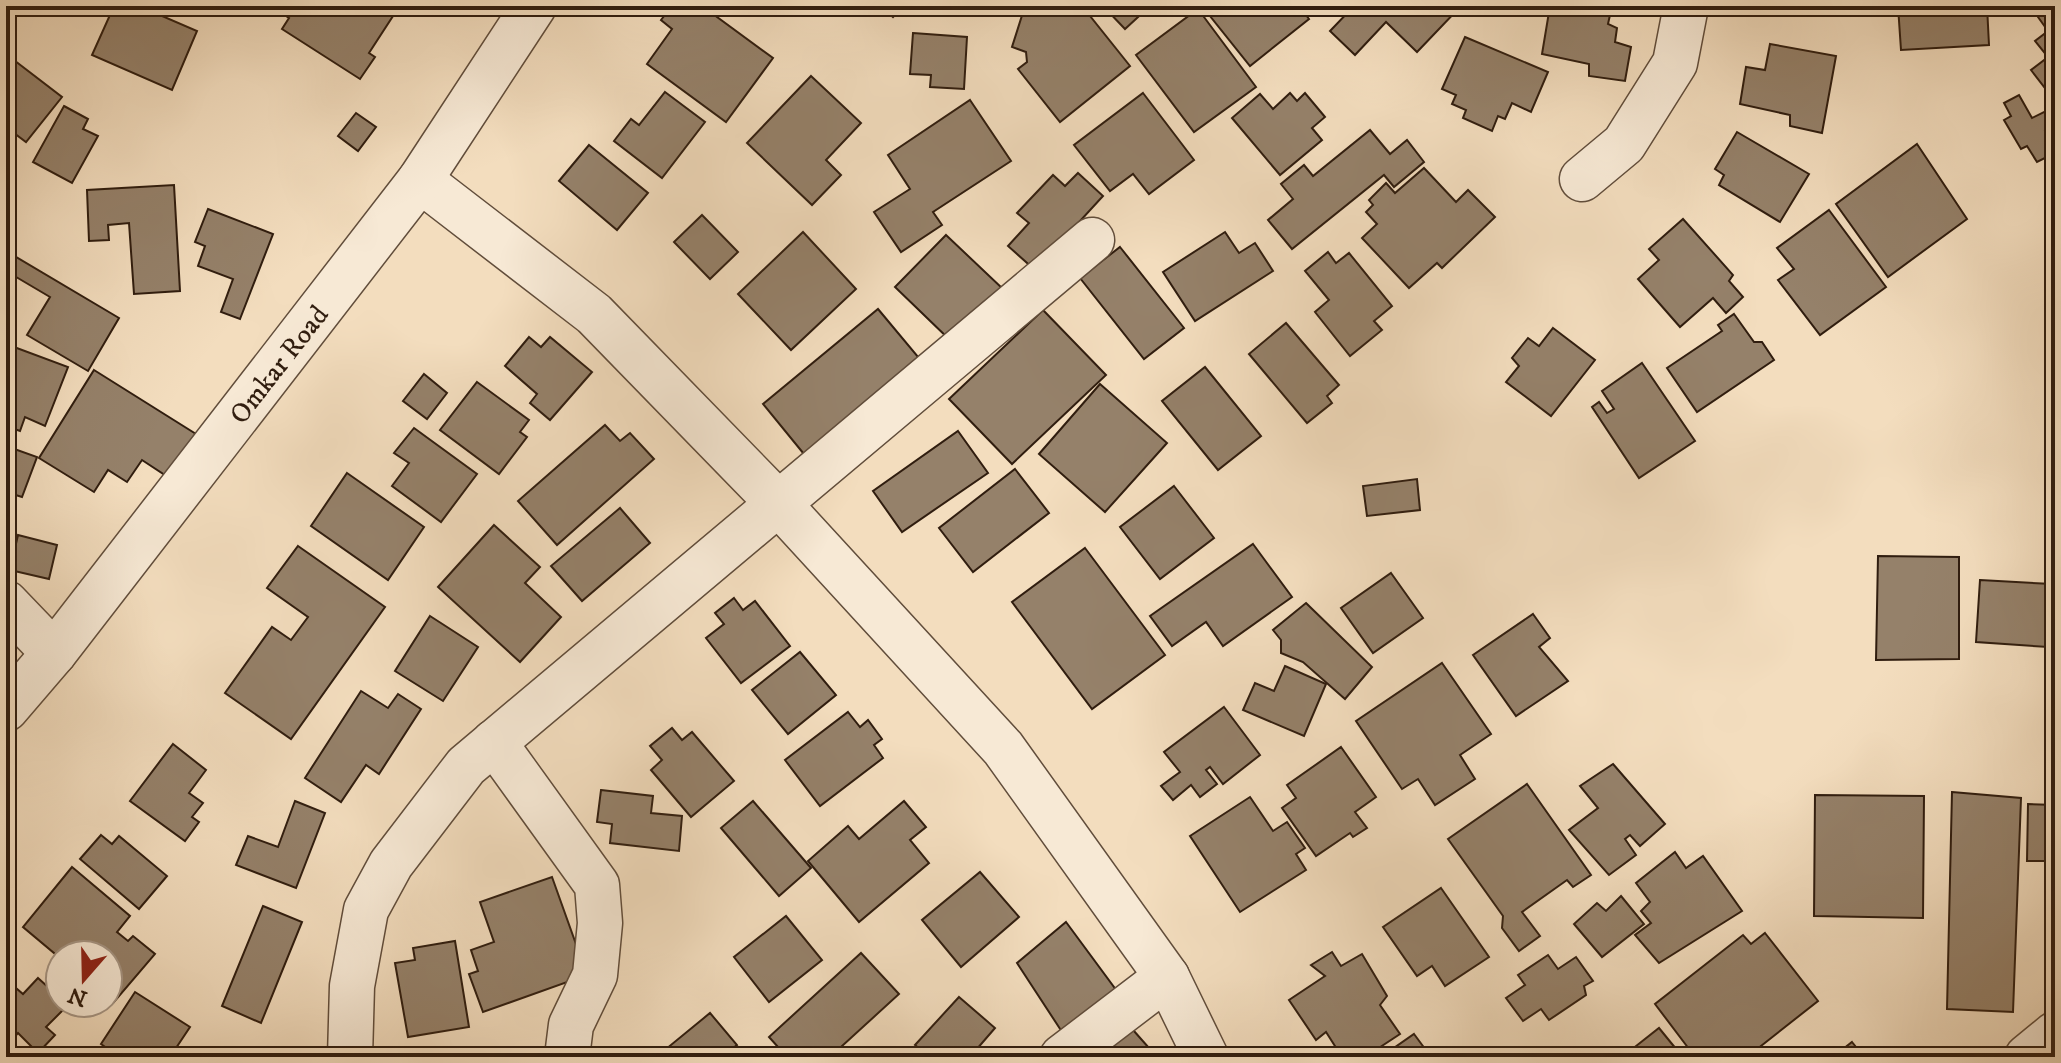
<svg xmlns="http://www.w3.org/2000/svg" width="2061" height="1063" font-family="'IM FELL DW Pica',serif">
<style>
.building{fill:#95816a;stroke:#301d0f;stroke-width:2}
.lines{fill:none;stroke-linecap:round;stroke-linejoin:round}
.minor-casing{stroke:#614d3b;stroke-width:47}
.minor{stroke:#f7e9d5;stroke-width:44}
.labels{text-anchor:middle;stroke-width:6;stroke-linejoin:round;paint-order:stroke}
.street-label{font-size:28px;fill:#301d0f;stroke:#f7e9d5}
</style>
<rect width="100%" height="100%" fill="#f3ddbe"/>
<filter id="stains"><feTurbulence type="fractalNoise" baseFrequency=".0025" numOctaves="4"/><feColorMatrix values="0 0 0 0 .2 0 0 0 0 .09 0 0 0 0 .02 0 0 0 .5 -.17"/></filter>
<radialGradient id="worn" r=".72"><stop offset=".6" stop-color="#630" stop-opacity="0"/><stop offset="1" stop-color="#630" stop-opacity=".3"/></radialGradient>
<!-- building -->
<g class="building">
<polygon points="114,6 139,6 197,31 172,90 92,55"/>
<polygon points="271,6 377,6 393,16 369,53 375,57 360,79 282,29 289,18"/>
<polygon points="672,6 702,6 773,58 726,122 647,64 672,29 661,20"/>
<polygon points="881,6 903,6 893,17"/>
<polygon points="1025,6 1041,6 1063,14 1073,6 1082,6 1130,66 1060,122 1018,69 1027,62 1026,52 1012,47"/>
<polygon points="1103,6 1150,6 1125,29"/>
<polygon points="1202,6 1299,6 1309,19 1250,66"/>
<polygon points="1354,6 1461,6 1417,52 1386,22 1355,55 1330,31"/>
<polygon points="1550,6 1612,6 1608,24 1617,28 1615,42 1631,47 1625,81 1589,76 1589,64 1542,54"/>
<polygon points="1898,6 1987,6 1989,45 1901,50"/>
<polygon points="2053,6 2055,6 2055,101 2031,70 2048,57 2035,41 2048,31 2038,17"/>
<polygon points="1198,9 1256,87 1194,132 1136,55"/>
<polygon points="913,33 967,37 964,89 930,87 931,75 910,74"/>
<polygon points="1465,37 1548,72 1531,112 1512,103 1505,119 1498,116 1492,131 1463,118 1466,110 1452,104 1456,95 1442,89"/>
<polygon points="1770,44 1836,56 1822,133 1790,126 1790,115 1740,104 1746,67 1765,70"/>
<polygon points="6,54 62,97 26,142 6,127"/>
<polygon points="811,76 861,123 826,160 841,175 812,205 747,143"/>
<polygon points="665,92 705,122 662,178 614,141 631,119 639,125"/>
<polygon points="1143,93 1194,160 1149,194 1133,174 1110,191 1074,145"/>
<polygon points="1290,93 1297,101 1305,93 1325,117 1312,128 1322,140 1280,175 1232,118 1260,94 1273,109"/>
<polygon points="2019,95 2032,118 2048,110 2055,124 2045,131 2055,153 2037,162 2027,146 2021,149 2004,120 2011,116 2004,103"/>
<polygon points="970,100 1011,161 933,212 942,225 901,252 874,212 910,189 888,155"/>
<polygon points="64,106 88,119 83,129 98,136 72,183 33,162"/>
<polygon points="356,113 376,127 358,151 338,136"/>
<polygon points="1370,130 1390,154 1407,140 1424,162 1394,187 1384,175 1292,249 1268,220 1293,199 1281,184 1304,165 1313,176"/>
<polygon points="1737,132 1809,174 1780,222 1719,185 1724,175 1715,169"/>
<polygon points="1917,144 1967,219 1888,277 1836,204"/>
<polygon points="589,145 648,193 617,230 559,181"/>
<polygon points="1424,168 1456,202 1468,190 1495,217 1442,268 1437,263 1409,288 1362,238 1377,224 1366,212 1373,205 1369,200 1386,183 1395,193"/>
<polygon points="1078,173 1103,196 1035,270 1008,246 1029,223 1017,213 1053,175 1065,186"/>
<polygon points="174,185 180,291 134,294 129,223 108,225 109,240 89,241 87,190"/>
<polygon points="208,209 273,234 240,319 221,312 233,279 198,266 205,246 195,242"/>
<polygon points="1829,210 1886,287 1820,335 1778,280 1794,269 1777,248"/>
<polygon points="702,215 738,252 710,279 674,242"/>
<polygon points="1683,219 1733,275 1729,281 1743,297 1726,313 1713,298 1680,327 1638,279 1659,260 1649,249"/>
<polygon points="803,232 856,289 791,350 738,294"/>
<polygon points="1225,232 1239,253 1255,243 1273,271 1195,321 1163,272"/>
<polygon points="946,235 1003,289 952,342 895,287"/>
<polygon points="1120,247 1184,328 1144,359 1080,278"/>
<polygon points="6,251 119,318 88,371 27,335 50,297 6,271"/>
<polygon points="1328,252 1336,263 1349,253 1392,306 1374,321 1382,330 1350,356 1315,312 1329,300 1305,271"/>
<polygon points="878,309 924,364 808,459 763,404"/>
<polygon points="1043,310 1106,375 1012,464 949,399"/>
<polygon points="1734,314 1754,342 1762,342 1774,360 1697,412 1667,368 1722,331 1718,325"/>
<polygon points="1286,323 1339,385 1327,396 1332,403 1307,423 1249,354"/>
<polygon points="1553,328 1595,360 1551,416 1506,382 1519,366 1512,358 1528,338 1539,346"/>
<polygon points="529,337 541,347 550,337 592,372 550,420 530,403 537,394 505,366"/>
<polygon points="6,344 68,367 45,426 25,417 20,431 6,426"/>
<polygon points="1642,363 1695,441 1639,478 1592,407 1599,402 1607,413 1614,409 1602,391"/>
<polygon points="1205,367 1261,436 1218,470 1162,401"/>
<polygon points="94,370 196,434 168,477 142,460 127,482 108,470 94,492 39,458"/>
<polygon points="424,374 447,393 427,419 403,401"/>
<polygon points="477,382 529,420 520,432 527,437 499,474 440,430"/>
<polygon points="1100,384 1167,443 1105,512 1039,454"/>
<polygon points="605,425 620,441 630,433 654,459 557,545 518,501"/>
<polygon points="414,428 477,474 441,522 392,486 409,463 394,453"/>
<polygon points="958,431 988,473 902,532 873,491"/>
<polygon points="6,446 37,457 22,497 6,492"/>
<polygon points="1015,469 1049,513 973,572 939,528"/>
<polygon points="347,473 424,527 388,580 311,526"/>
<polygon points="1417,479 1420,510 1367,516 1363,486"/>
<polygon points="1174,486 1214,538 1160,579 1120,527"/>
<polygon points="620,508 650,543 582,601 551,566"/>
<polygon points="494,525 540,567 525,583 561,617 520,662 438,587"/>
<polygon points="18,535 57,545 49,579 10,570"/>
<polygon points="1253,544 1292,597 1223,646 1206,622 1172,646 1150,616"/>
<polygon points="298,546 385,607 291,739 225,693 272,627 291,640 308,617 267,588"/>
<polygon points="1085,548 1165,655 1092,709 1012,602"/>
<polygon points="1878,556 1959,557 1959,659 1876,660"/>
<polygon points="1391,573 1423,618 1373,653 1341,608"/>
<polygon points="1980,580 2052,584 2048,647 1976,642"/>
<polygon points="734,598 743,610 755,601 790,646 741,683 706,638 724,624 715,613"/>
<polygon points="1306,603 1372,667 1345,699 1303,662 1281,653 1281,640 1273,630"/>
<polygon points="1533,614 1550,638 1539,647 1568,681 1516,716 1473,655"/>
<polygon points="430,616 478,647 443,701 395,671"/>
<polygon points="800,652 836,695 788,734 752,690"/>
<polygon points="1442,663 1491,734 1460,755 1475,779 1435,805 1418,779 1402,789 1356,721"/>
<polygon points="1285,666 1326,684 1304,736 1243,710 1255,683 1274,691"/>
<polygon points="361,691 388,708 398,694 421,709 379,774 366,765 341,802 305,778"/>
<polygon points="1224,707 1260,755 1223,784 1210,767 1206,770 1217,784 1200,797 1191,785 1173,800 1161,786 1180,772 1164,752"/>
<polygon points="848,712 860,727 868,720 882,739 874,745 883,758 820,806 785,760"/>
<polygon points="672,728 682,740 692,732 734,781 691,817 651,770 662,760 650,746"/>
<polygon points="173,744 206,770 189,793 203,803 192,817 199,822 185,841 130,801"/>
<polygon points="1341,747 1376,797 1355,812 1367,828 1353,837 1350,833 1316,856 1282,808 1296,798 1287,785"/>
<polygon points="1613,764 1665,824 1640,846 1630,835 1625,839 1636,855 1609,875 1569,830 1598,808 1580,786"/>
<polygon points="1527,784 1591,875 1573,887 1567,880 1522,912 1540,936 1519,951 1502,928 1503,916 1448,839"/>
<polygon points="601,790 653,796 651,813 682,816 679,851 610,843 612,824 597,822"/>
<polygon points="1952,792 2021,798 2013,1012 1947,1009"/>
<polygon points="1815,795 1924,796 1923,918 1814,916"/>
<polygon points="1250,797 1273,831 1287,822 1305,848 1296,854 1306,870 1240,912 1190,836"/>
<polygon points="295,801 325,813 296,888 236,865 248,836 278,847"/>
<polygon points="753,801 811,868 779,896 721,828"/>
<polygon points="904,801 926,827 910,840 929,863 859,922 808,861 848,826 859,839"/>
<polygon points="2028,804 2055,805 2055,861 2027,861"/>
<polygon points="101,835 112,844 119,836 167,876 139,909 80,859"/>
<polygon points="1675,852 1686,868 1703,856 1742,911 1659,963 1635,935 1651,923 1641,911 1650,902 1636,883"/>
<polygon points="72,867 130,916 117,932 128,941 133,936 155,954 114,1002 108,998 108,955 60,955 60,958 23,927"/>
<polygon points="980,872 1019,917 961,967 922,920"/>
<polygon points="552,877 587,975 483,1012 469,974 478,971 471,950 494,942 480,902"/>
<polygon points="1441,888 1489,957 1445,986 1432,966 1417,976 1383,927"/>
<polygon points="1621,896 1644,924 1602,957 1574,924 1597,903 1606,911"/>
<polygon points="263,906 302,922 261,1023 222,1006"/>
<polygon points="786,916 822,960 769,1002 734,957"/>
<polygon points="1066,922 1125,1002 1066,1038 1017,963"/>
<polygon points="1765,933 1818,1001 1747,1057 1638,1057 1631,1050 1659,1028 1681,1055 1689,1049 1655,1004 1743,935 1751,944"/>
<polygon points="455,941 469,1027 408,1037 395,963 415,960 413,948"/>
<polygon points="1332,952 1341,966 1362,954 1387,996 1380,1005 1400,1034 1365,1057 1342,1057 1326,1032 1316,1040 1289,1000 1325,976 1311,965"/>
<polygon points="861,953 899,994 830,1057 787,1057 769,1037"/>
<polygon points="1548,955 1558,969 1576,957 1593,981 1584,986 1586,995 1549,1020 1541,1009 1523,1021 1506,998 1525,985 1518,975"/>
<polygon points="38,978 60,998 60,1003 68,1005 46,1027 55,1035 38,1053 18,1033 10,1043 6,1039 6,985 9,982 23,994"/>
<polygon points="135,992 190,1027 170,1057 103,1057 108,1049 101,1044"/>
<polygon points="959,997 995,1028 970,1057 929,1057 915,1045"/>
<polygon points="710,1013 737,1045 724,1055 726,1057 673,1057 666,1049"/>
<polygon points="1126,1022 1157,1057 1087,1057"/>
<polygon points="1414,1034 1431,1057 1381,1057"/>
<polygon points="1852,1042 1864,1057 1833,1057"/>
</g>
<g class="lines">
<defs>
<g id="minor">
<polyline points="1582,179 1624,144 1675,63 1686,6"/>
<polyline points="420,180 594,314 778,503 1003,748 1167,977 1206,1057"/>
<polyline points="6,603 54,653"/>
<polyline points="6,709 54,653 420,180 534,6"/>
<polyline points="494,742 597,885 600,923 595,975 571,1025 567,1057"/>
<polyline points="350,1057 352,986 366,910 391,864 466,766 1092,240"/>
<polyline points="1062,1057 1167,977"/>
<polyline points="2027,1057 2055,1034"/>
</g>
</defs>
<!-- minor casing -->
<use href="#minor" class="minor-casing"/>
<!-- minor -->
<use href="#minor" class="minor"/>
</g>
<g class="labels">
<!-- street labels -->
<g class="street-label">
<text transform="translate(278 364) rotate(-52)" y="10">Omkar Road</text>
</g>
</g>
<!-- margin -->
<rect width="2061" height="1063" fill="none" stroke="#f3ddbe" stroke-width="32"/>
<rect x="8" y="8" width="2045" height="1047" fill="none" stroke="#301d0f" stroke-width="4"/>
<rect x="16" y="16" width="2029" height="1031" fill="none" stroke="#301d0f" stroke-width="2"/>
<!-- north arrow -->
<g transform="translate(84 979) rotate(200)"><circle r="38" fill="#f7e9d5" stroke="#a79786" stroke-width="2"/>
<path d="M0-6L14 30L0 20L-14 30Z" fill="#8f2418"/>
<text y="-12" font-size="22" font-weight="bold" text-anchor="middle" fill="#301d0f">N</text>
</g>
<rect width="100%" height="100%" filter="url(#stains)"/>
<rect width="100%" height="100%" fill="url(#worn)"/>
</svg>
